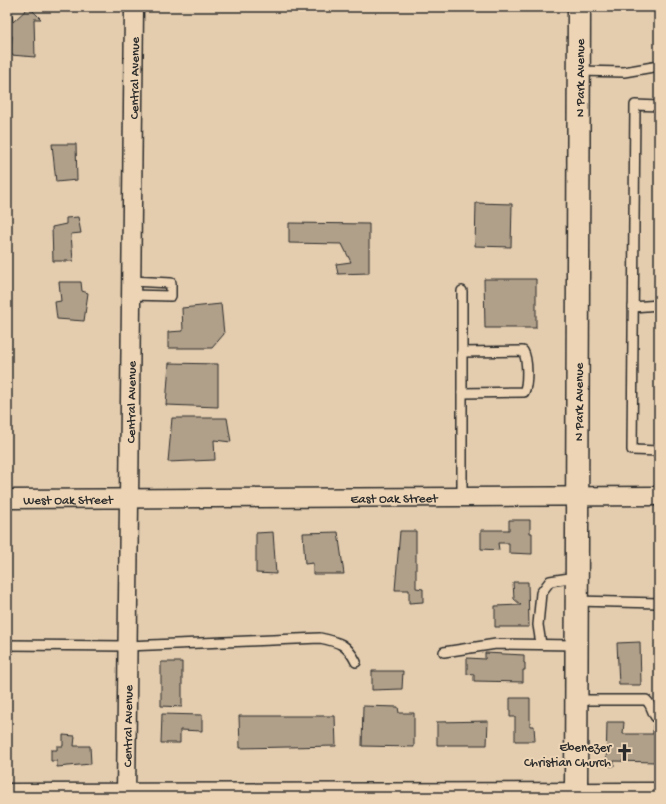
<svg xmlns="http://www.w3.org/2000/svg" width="666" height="804" font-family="'Gochi Hand',sans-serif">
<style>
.building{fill:#b0a08a;stroke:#2b2b2b}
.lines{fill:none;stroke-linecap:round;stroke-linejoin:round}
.lane-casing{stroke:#2b2b2b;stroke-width:12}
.street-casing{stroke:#2b2b2b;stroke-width:21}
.secondary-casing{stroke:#2b2b2b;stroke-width:25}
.lane{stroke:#ecd4b5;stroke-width:9}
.street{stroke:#ecd4b5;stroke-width:18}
.secondary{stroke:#ecd4b5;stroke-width:22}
.labels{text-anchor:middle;stroke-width:4;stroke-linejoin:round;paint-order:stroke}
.street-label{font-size:13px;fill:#2b2b2b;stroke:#ecd4b5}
.poi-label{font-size:13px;fill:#2b2b2b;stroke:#ecd4b5;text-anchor:end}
</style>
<rect width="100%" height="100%" fill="#e4cdaf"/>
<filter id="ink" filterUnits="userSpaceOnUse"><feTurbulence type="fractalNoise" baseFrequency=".025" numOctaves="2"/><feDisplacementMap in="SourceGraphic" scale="8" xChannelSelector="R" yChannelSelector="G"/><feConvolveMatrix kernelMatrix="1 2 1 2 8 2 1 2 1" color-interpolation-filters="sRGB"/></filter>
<g filter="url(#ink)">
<!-- building -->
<g class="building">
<polygon points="7,7 11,7 13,22 29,7 41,19 34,19 35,57 11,55 12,36 7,36"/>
<polygon points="52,144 76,144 77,180 56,182"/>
<polygon points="476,203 512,204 511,247 475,246"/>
<polygon points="78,217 81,233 71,234 73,261 53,261 52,227 66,224 66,218"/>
<polygon points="289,223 369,224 369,273 338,274 336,264 351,262 342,244 289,243"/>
<polygon points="484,279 536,279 536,328 485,328"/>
<polygon points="59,282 81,282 82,291 88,293 84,321 57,319 55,302 61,301"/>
<polygon points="221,304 224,334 212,348 168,348 168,332 183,331 182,308"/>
<polygon points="169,363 218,364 218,407 166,405"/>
<polygon points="172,418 227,418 231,442 214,440 215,460 168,462"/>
<polygon points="509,520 530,520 530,533 532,533 532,554 509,553 509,543 498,543 499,550 481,549 481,530 509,530"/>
<polygon points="400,531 416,531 416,588 423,589 423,602 409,603 409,590 395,590"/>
<polygon points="273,532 276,574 256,573 256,533"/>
<polygon points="338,532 344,574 313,574 313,563 305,564 303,533"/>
<polygon points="513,582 528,582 529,627 495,627 495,606 521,605 514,599"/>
<polygon points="640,642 641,685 619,685 617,643"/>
<polygon points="485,653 524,655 524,663 525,663 525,670 523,670 523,682 474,681 474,675 467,674 467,658 485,659"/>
<polygon points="161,662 182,662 182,707 161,706"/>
<polygon points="372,671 403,671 402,689 372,690"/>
<polygon points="510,698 530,698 530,726 534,726 535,741 515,741 515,717 510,717"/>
<polygon points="363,706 398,707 399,713 414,713 414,747 362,746"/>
<polygon points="162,714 202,715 202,731 180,730 180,743 161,743"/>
<polygon points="239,716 335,716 336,746 240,748"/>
<polygon points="488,721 487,745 437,745 437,722"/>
<polygon points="607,722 624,722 623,734 653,734 653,725 659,725 659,770 656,770 656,762 614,761 614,766 606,766"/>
<polygon points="63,735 75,736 74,746 90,746 91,764 57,767 57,761 51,761 51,750 57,750 57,746 63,746"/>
</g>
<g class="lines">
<defs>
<g id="lane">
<polyline points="579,71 624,72 659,66"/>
<polyline points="659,106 635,105 632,450 659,451"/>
<polyline points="131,281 171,283 171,296 131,295"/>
<polyline points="633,307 659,305"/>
<path d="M 462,352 L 523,351 C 528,359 528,384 524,392 L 462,393"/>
<polyline points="462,497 462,291"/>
<polyline points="576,601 659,603"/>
<polyline points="541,644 538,625 541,593 550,581 576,577"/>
<path d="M 7,645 L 127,646 L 320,638 C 339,642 347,644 356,662"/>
<polyline points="444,652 496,644 576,645"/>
<path d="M 576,700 L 646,700 C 654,707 651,715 659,720"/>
</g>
<g id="street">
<path id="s1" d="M 7,499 L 659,496"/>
<polyline points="7,793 659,792"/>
<path id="s2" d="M 126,797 L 134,7"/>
</g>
<g id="secondary">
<path id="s3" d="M 576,797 L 579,7"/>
</g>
</defs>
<!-- lane casing -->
<use href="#lane" class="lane-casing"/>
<!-- street casing -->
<use href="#street" class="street-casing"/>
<!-- secondary casing -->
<use href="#secondary" class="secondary-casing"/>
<!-- lane -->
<use href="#lane" class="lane"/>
<!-- street -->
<use href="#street" class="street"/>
<!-- secondary -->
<use href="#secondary" class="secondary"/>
</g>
</g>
<!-- icons -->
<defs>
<symbol id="church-bare" viewBox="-9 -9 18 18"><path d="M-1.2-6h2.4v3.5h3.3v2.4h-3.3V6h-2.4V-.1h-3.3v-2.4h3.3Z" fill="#2b2b2b" stroke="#ecd4b5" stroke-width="2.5" paint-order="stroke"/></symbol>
</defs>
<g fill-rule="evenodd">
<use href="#church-bare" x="612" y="740" width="25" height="25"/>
</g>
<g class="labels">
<!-- street labels -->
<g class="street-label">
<text dy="5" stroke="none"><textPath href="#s2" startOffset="719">Central Avenue</textPath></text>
<text dy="5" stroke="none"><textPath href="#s3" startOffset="719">N Park Avenue</textPath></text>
<text dy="5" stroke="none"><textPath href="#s2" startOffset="395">Central Avenue</textPath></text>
<text dy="5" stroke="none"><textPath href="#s3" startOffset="395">N Park Avenue</textPath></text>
<text dy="5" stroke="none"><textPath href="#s1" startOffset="387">East Oak Street</textPath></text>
<text dy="5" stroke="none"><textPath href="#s1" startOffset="61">West Oak Street</textPath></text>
<text dy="5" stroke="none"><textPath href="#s2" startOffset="71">Central Avenue</textPath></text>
</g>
<!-- poi labels -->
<g class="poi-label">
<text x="611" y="751">Ebenezer<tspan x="611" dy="15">Christian Church</tspan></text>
</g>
</g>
<!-- margin -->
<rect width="666" height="804" fill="none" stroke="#ecd4b5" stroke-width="24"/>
<rect x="12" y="12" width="642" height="780" fill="none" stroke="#2b2b2b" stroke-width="1.5" filter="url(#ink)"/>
</svg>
